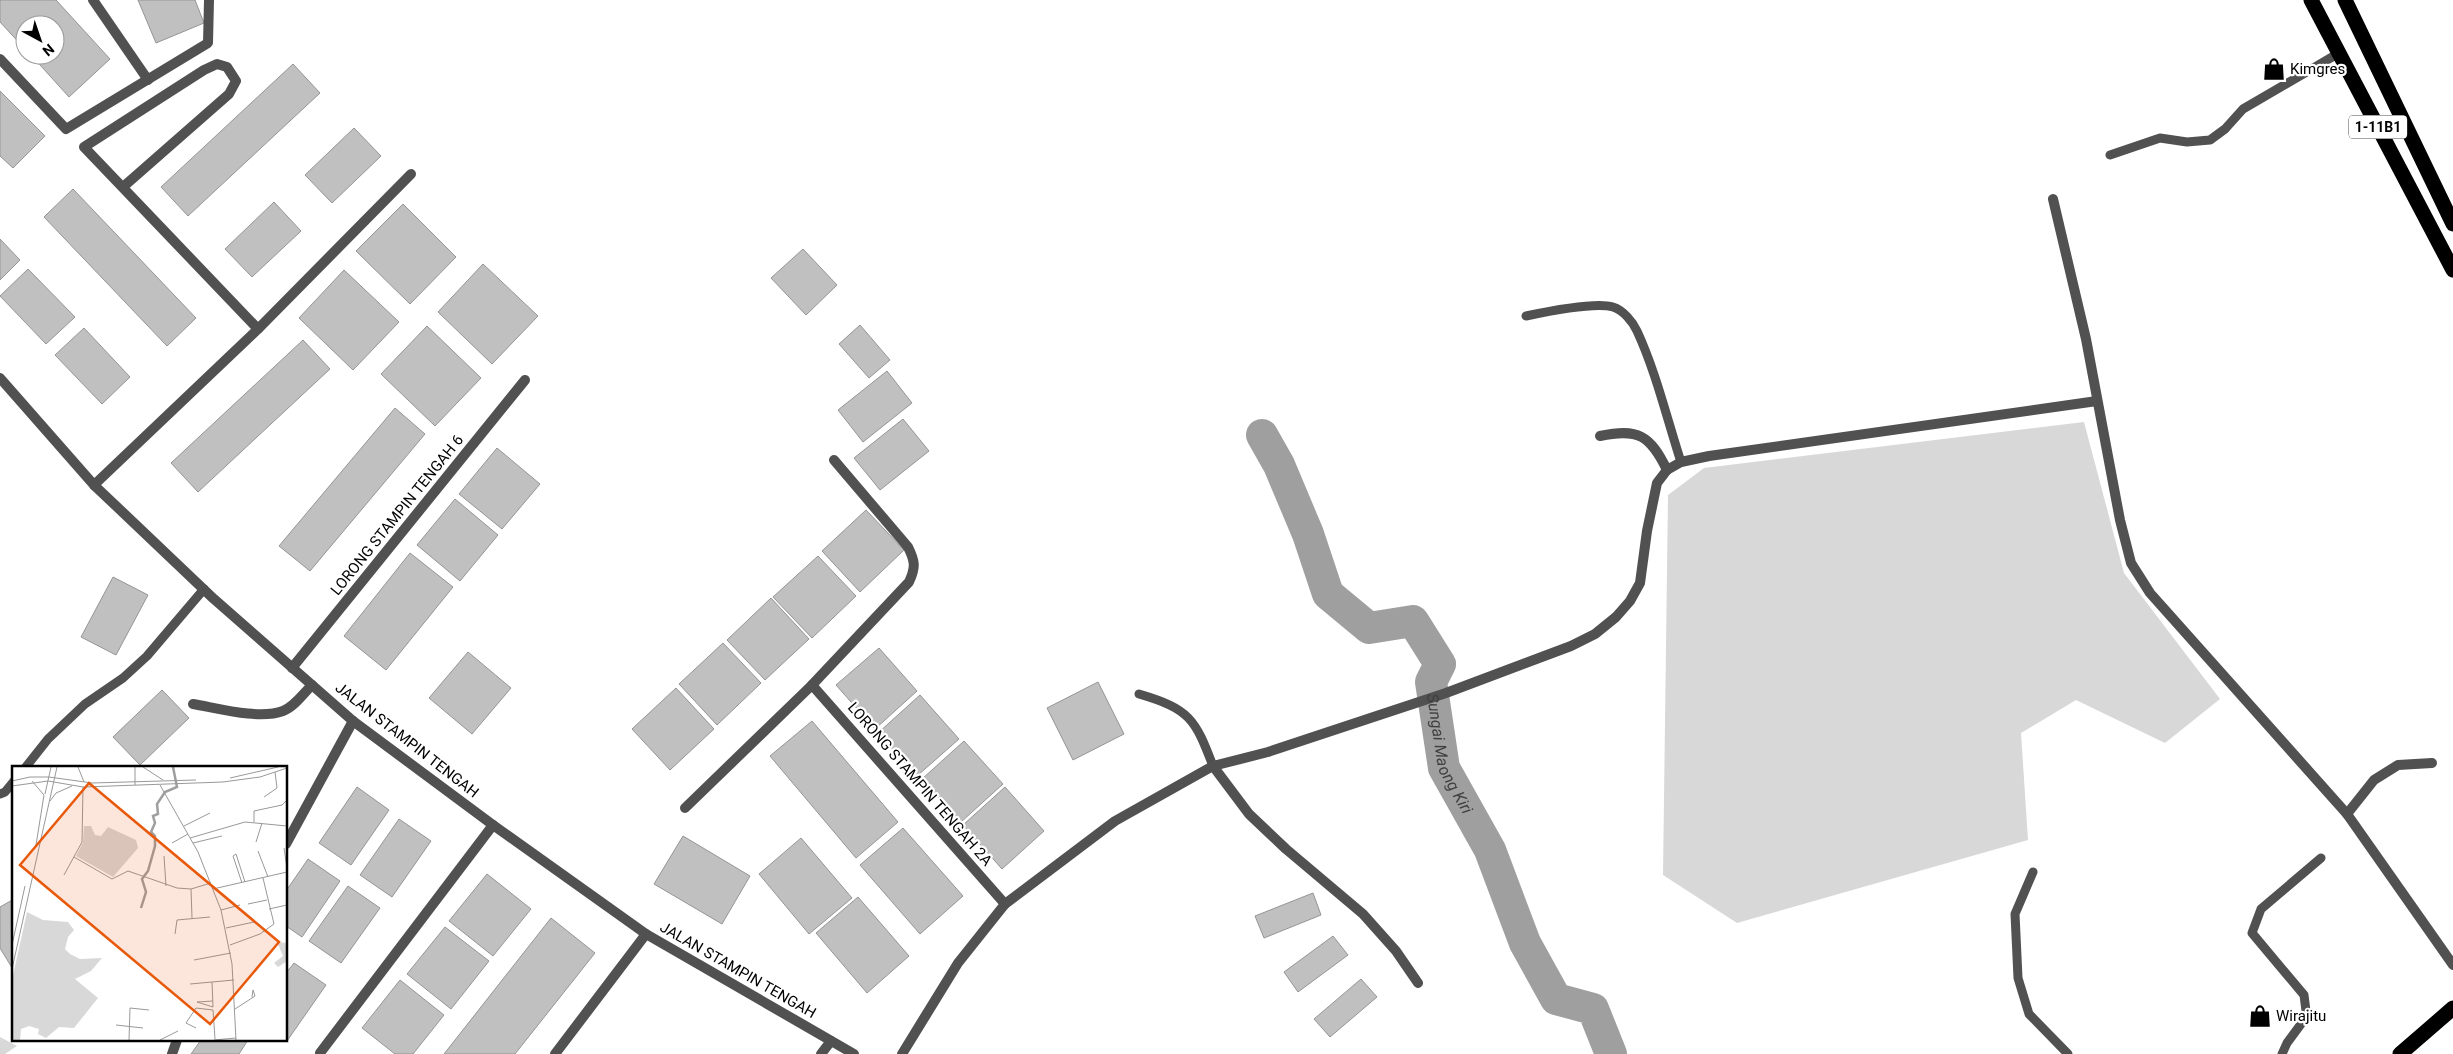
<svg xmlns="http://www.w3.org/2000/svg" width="2453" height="1054" font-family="Roboto,sans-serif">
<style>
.green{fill:#d8d8d8}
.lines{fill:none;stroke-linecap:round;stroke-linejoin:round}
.river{stroke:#9f9f9f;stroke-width:32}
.building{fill:#c0c0c0;stroke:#959595}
.lane{stroke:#515151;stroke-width:9}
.street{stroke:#515151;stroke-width:10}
.highway{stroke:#000;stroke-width:15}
.labels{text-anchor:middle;stroke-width:4.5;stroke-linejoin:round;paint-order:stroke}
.shield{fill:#fff;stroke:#4c4c4c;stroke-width:1}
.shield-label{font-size:14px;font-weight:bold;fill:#000}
.poi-label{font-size:15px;fill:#000;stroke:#fff;text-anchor:start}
.street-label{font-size:15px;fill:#000;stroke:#fff}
.water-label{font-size:16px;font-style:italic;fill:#404040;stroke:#fff}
.inset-river{fill:none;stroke:#9f9f9f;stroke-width:2.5}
.inset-road{fill:none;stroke:#999;stroke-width:1}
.view{fill:#e8590c;fill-opacity:0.15;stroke:#e8590c;stroke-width:2.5}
.inset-edge{fill:none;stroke:#000;stroke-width:2.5}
</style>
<rect width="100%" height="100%" fill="#fff"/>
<!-- green -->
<g class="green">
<polygon points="2084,422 2124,573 2220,699 2165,743 2076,700 2021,733 2028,840 1737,923 1663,875 1668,495 1704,468"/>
<polygon points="0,1037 17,1046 5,1054 0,1054"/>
</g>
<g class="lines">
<!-- river -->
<path class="river" id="s1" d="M 1262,435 L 1279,465 L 1308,534 L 1328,594 L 1369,628 L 1413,621 L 1440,664 L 1431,682 L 1444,768 L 1490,850 L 1525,943 L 1556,999 L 1593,1009 L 1611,1054"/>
</g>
<!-- building -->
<g class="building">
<polygon points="0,0 56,0 110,59 69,97 31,55 55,55 55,25 25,25 25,49 0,22"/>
<polygon points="138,0 195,0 204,23 156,43"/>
<polygon points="293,64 320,93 188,216 161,187"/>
<polygon points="0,91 45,136 13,168 0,156"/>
<polygon points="354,128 381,156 332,203 305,175"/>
<polygon points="73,189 196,318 167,346 44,217"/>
<polygon points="274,202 301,231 252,277 225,249"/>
<polygon points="403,204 456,257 410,304 356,251"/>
<polygon points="0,239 20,260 0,280"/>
<polygon points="803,249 837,285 806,315 771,278"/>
<polygon points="483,264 538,316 492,364 438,312"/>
<polygon points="28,269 75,317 46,344 0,296"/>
<polygon points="344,270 399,322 353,370 299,318"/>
<polygon points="860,325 890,360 869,378 839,344"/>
<polygon points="427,326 481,378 435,426 381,374"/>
<polygon points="84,328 130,377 102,404 55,355"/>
<polygon points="303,340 330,369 198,492 171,463"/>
<polygon points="887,371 912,403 863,442 838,410"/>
<polygon points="395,408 425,434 310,571 279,546"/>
<polygon points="903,419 929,451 880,490 854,458"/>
<polygon points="497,448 540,484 502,529 459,494"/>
<polygon points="455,499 498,535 460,581 417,545"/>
<polygon points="866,510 904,550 860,592 822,551"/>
<polygon points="410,553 453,587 386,670 344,636"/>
<polygon points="818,556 856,596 812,638 773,597"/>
<polygon points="113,577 148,595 116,655 81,637"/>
<polygon points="771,598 809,639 765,680 727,640"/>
<polygon points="723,643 761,683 717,725 679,684"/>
<polygon points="879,648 917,691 875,729 836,685"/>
<polygon points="468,652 511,688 472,734 429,698"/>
<polygon points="1098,682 1124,734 1073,760 1047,708"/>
<polygon points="676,688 714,729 670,770 632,729"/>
<polygon points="162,690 189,718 140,765 113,737"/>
<polygon points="920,695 959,739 917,776 878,733"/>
<polygon points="812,721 898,822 856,858 770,756"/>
<polygon points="964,741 1003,784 961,822 922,779"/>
<polygon points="357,787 389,810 351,865 319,843"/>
<polygon points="1005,787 1044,831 1002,869 963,825"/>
<polygon points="399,819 431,841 392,897 360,875"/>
<polygon points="903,828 963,896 920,934 860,865"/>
<polygon points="683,836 750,876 722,924 654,884"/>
<polygon points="801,838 852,898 809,934 759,874"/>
<polygon points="308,859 340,881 302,937 286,926 286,891"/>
<polygon points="487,874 531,909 493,956 449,921"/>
<polygon points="348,886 380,908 341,963 309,941"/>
<polygon points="1313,893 1321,915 1264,938 1255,916"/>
<polygon points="858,897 909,956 867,993 816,933"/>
<polygon points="14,899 14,971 0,948 0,907"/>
<polygon points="551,918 595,953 515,1054 444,1054"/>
<polygon points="445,927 489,961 451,1009 407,974"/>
<polygon points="1333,936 1348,955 1298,992 1284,972"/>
<polygon points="294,963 326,985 287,1041 286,973"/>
<polygon points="1361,979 1377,997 1330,1037 1314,1019"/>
<polygon points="400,980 444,1015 413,1054 395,1054 362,1028"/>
<polygon points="201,1040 248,1040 239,1054 191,1054"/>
</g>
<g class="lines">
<!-- lane -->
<g class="lane">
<polyline points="2110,155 2160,138 2187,142 2210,140 2225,129 2243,109 2339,53"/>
<path d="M 1526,316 C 1545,312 1596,302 1613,307 C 1623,310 1633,322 1637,331 C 1656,372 1667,419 1681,462"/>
<path d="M 1139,694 C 1190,709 1195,719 1213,766"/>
<polyline points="25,768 48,739 85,704 123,678 147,656 204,589"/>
<polyline points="0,794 5,792 14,781"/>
<polyline points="2033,872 2015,914 2018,978 2029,1014 2068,1054"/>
<polyline points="2282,1054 2287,1043 2301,1024 2306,1011 2304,995 2252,933 2261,909 2321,858"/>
</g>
<!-- street -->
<g class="street">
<polyline points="93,0 148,80"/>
<polyline points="0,59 66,129 208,43 209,0"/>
<polyline points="123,187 229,94 236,81 227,67 217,64 204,70 84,147 258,329"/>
<polyline points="2053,199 2086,339 2120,520 2131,563 2150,593 2347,814 2453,965"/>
<polyline points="0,378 94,485 214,599 353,721 493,825 646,934 854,1054"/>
<path d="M 1600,436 C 1638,428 1650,435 1667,470"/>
<polyline points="94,485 258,329 411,174"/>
<polyline points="292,668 525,380"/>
<polyline points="812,685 1005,904"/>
<path d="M 193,704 C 217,708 259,720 283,711 C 294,707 303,694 312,685"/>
<polyline points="1213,766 1249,814 1286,849 1363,914 1396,951 1418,983"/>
<path d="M 685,808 L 812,685 L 909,582 C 916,567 915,561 908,547 L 834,460"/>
<polyline points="2347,814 2374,780 2398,765 2432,763"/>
<polyline points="286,844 353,721"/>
<polyline points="320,1053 493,825"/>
<polyline points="172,1054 177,1040"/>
<polyline points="555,1054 646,934"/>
<polyline points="821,1054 831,1041"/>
<polyline points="902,1054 958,963 1005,904 1115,821 1213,766 1268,752 1446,693 1571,646 1595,634 1616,617 1630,601 1640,583 1647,531 1657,483 1667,470 1681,462 1709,456 2097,401"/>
</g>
<!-- highway -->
<g class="highway">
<polyline points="2311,0 2453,270"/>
<polyline points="2345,0 2453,224"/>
<polyline points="2400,1054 2453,1008"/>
</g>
</g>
<!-- icons -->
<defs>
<symbol id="shop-bare" viewBox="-9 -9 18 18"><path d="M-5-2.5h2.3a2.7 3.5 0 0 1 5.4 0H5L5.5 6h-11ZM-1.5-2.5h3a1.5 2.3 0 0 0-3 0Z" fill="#000" stroke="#fff" stroke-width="2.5" paint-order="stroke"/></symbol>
</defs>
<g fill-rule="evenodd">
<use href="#shop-bare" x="2258" y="53" width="32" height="32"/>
<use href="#shop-bare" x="2244" y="1000" width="32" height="32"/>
</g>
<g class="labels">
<!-- shield labels -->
<rect class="shield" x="2349" y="115.5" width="58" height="23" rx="4"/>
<g class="shield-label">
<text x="2378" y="132">1-11B1</text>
</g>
<!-- poi labels -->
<g class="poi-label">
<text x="2290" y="74">Kimgres</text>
<text x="2276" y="1021">Wirajitu</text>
</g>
<!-- street labels -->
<g class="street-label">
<text transform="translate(397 515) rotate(-51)" y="5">LORONG STAMPIN TENGAH 6</text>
<text transform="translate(407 740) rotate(38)" y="5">JALAN STAMPIN TENGAH</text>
<text transform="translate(920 784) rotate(49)" y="5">LORONG STAMPIN TENGAH 2A</text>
<text transform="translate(738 970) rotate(30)" y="5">JALAN STAMPIN TENGAH</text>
</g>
<!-- water labels -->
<g class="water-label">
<text dy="6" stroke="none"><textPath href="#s1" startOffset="416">Sungai Maong Kiri</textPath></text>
</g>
</g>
<!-- overview -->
<g transform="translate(12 766)">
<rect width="275" height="275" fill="#fff"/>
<path d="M 72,60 L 79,60 L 83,69 L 89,70 L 96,61 L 124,74 L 126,82 L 101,111 L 64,90 L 71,76 ZM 15,146 L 31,154 L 56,156 L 62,164 L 56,171 L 53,183 L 58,188 L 68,193 L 90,192 L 79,205 L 63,213 L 86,232 L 62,262 L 47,261 L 34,272 L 26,268 L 27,263 L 17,260 L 9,263 L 8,274 L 0,274 L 0,214 ZM 265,176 L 275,177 L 275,195 L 266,201 L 262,197 L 271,190 Z" fill="#d8d8d8"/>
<path class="inset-river" d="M 129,142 L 134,126 L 130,113 L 136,105 L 143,80 L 143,70 L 139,66 L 143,57 L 141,50 L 146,48 L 145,38 L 153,26 L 165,21 L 161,1"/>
<path class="inset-road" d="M 66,1 L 72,16M 123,1 L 123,19M 131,1 L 151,14M 37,11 L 80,17 L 184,14M 218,12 L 266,1M 0,15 L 18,11 L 37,11M 20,15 L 32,29 L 24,79M 36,15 L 71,21 L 211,16 L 248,11 L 275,2M 148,19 L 186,86 L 209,144 L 220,198 L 224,274M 0,20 L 36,15M 33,28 L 39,1M 252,31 L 265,22 L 263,6M 38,35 L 44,27 L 60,20M 242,56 L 242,45 L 270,39 L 275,34M 172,60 L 198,47M 178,72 L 233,56 L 275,60M 244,76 L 250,57M 160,77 L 176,68M 181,77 L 210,70M 272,82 L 275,102M 246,85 L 256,111M 152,90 L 154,120M 62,91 L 100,113 L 116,105 L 165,122 L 179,123 L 199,117M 52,109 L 70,76 L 71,21M 251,112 L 262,158M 230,117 L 221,90 L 224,88 L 233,116M 179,123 L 180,152M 201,123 L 275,106M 236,138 L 255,134M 257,143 L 275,139M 209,144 L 228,139M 214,162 L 242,156M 163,168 L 165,154 L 198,151M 0,179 L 13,120M 218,179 L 248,168 L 262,158M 182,194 L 219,187M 0,203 L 45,1M 178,218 L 222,214M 185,236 L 201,241 L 200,216M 185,236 L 201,235M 223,243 L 243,230 L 241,224 L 240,231M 104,259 L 131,262M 184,262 L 174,257 L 184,242 L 201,244 L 203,273M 117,274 L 118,242 L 137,244M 148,274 L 166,265M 202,274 L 224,272"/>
<path class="view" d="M 77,17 L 267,176 L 198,258 L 8,99 Z"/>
<rect width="275" height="275" class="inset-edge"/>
</g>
<!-- north arrow -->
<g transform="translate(40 40) rotate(140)"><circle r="24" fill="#ffffff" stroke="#999999"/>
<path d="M0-4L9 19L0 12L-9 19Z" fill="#000000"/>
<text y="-8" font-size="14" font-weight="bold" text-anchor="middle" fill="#000000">N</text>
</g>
</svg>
